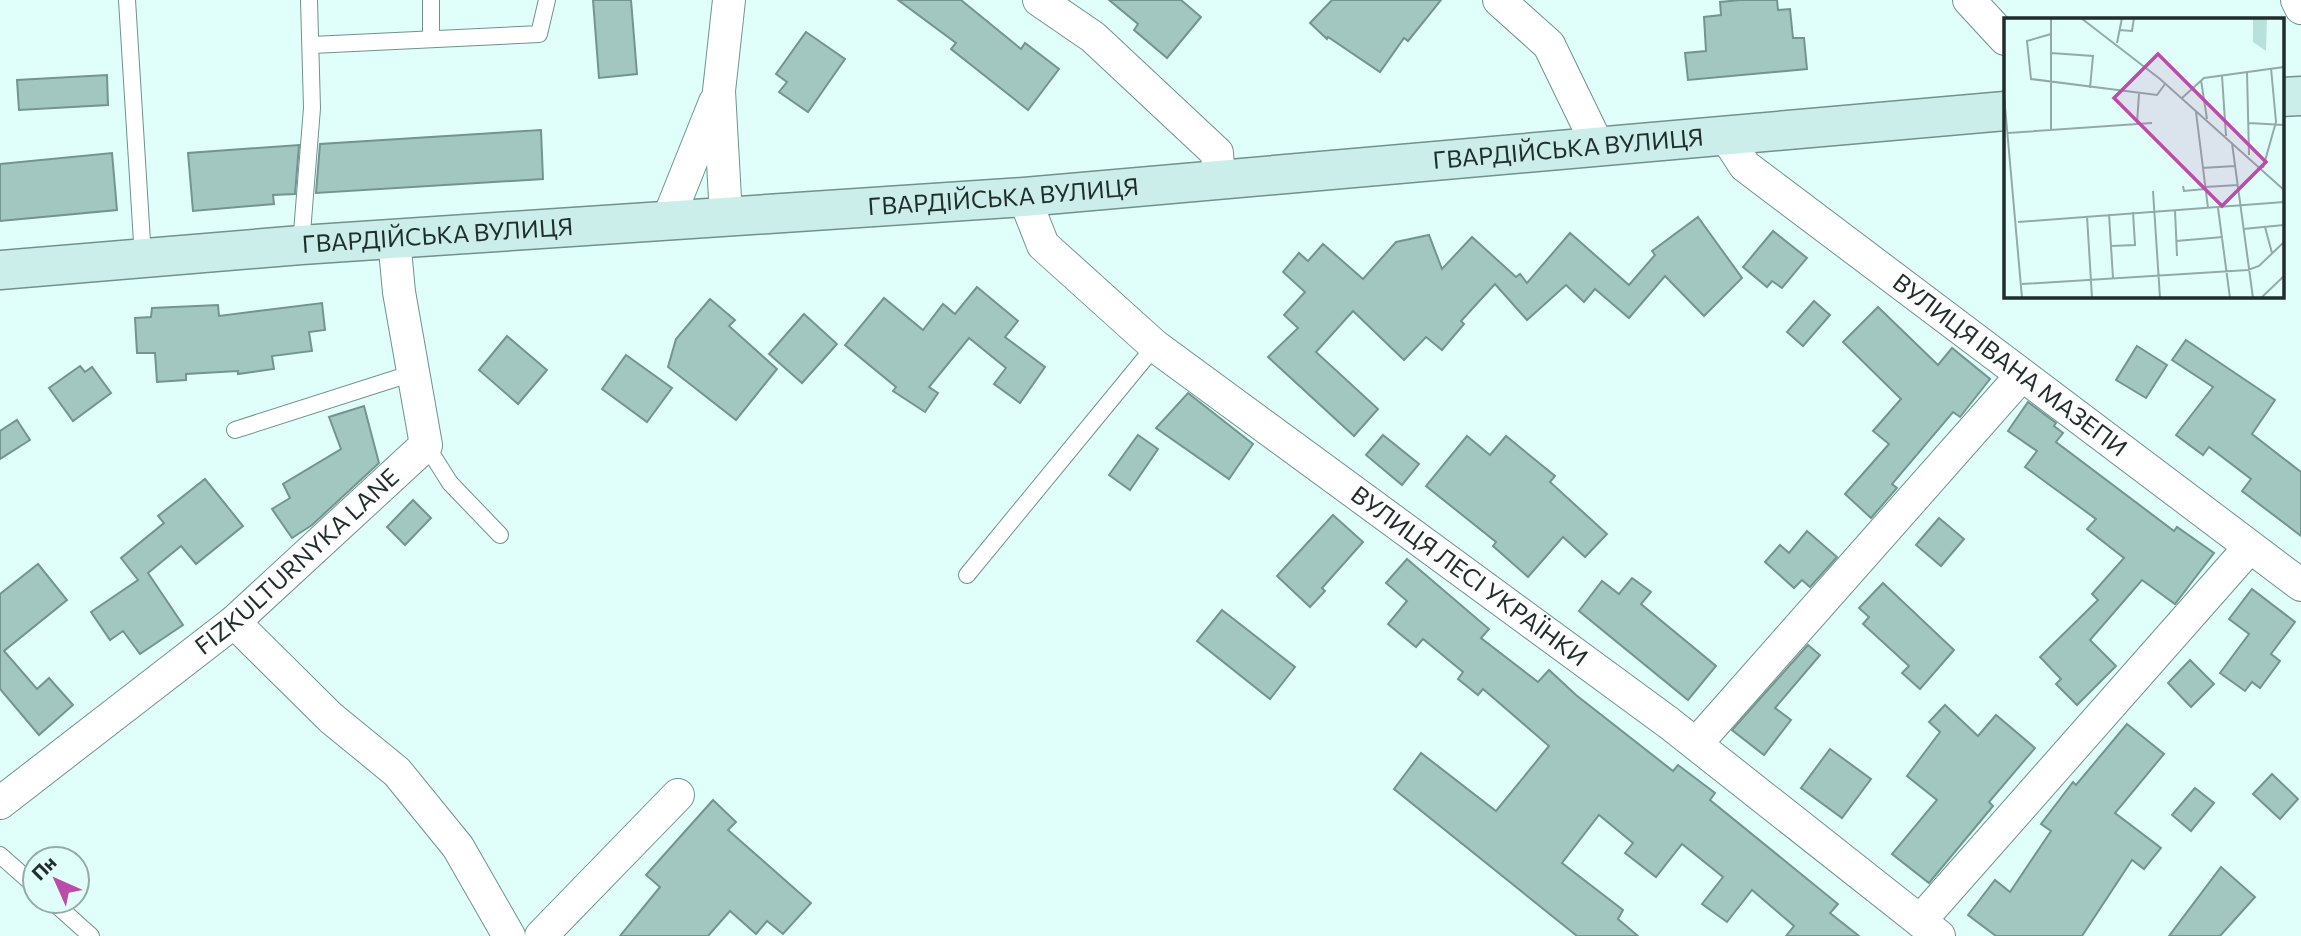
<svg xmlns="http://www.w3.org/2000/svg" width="2301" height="936" font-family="Commissioner,sans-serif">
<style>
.building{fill:#a2c6c0;stroke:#729590;stroke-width:2}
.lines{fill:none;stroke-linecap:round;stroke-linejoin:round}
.service-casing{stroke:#6f928c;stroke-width:18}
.minor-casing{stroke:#6f928c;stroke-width:34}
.secondary-casing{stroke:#6f928c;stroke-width:41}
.service{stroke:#fff;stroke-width:16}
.minor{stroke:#fff;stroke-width:32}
.secondary{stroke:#cceeea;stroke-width:38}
.labels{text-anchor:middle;stroke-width:6;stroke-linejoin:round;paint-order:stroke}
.street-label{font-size:24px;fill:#1f2d2b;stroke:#e1fffa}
.inset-road{fill:none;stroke:#93aba7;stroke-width:2}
.view{fill:#bc4ca9;fill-opacity:0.15;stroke:#bc4ca9;stroke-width:3.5}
.inset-edge{fill:none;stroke:#1f2d2b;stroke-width:3.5}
</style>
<rect width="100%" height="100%" fill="#e1fffa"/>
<!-- building -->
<g class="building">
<polygon points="593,0 631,0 637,74 599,78"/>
<polygon points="898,0 961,0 1021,49 1025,43 1059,69 1028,110 951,49 956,43"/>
<polygon points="1109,0 1181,0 1201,17 1167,58 1134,30 1138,24"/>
<polygon points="1332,0 1441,0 1408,41 1404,38 1380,72 1328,37 1327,39 1310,23"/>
<polygon points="1740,0 1777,0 1778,10 1790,9 1793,38 1804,38 1807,69 1688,80 1685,53 1706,51 1704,17 1721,15 1720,2"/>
<polygon points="806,32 845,59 808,112 779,92 787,82 776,74"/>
<polygon points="107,75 108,105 19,110 17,80"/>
<polygon points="541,130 543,179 316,193 320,144"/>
<polygon points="299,145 295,194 273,195 274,204 193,211 188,153"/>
<polygon points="112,153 117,210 0,221 0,164"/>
<polygon points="1698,217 1742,278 1704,316 1665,276 1629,318 1595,289 1584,302 1566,285 1527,320 1495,284 1461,321 1464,324 1442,350 1426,337 1404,360 1353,311 1316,352 1378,409 1354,436 1268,357 1298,328 1284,315 1305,292 1283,272 1299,253 1308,261 1323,244 1363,279 1396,242 1429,235 1442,269 1472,237 1516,277 1520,274 1527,283 1570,233 1629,285 1655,255 1652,251"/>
<polygon points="1773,231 1807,258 1782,288 1772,281 1767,287 1743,267"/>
<polygon points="977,287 1018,321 1005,337 1045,367 1020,403 994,384 1006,368 969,338 929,387 938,393 925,412 893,391 896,387 845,345 884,298 923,330 943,304 955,314"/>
<polygon points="710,299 735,320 729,326 777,369 736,420 668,367 676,339"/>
<polygon points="1814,301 1830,315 1803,346 1787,332"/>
<polygon points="322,303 325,330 309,332 312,351 272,356 274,369 238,374 238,371 186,374 186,380 157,382 155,353 137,353 135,318 151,317 152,308 218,305 219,316"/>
<polygon points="1878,307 1938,365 1952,348 1990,379 1960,417 1953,412 1892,484 1897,488 1871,518 1845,494 1889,444 1873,431 1901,399 1843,342"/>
<polygon points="804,314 837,344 802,383 769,354"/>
<polygon points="507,336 547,370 518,404 479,370"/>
<polygon points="2186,340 2275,400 2252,434 2301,472 2301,536 2242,491 2251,479 2209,447 2203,455 2176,435 2213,387 2172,360"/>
<polygon points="2137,346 2167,365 2146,398 2116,380"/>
<polygon points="626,355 672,388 647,422 602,389"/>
<polygon points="80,366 85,372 92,367 111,393 73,421 49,388"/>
<polygon points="1188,393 1253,444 1229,479 1156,428"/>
<polygon points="2028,402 2056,423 2054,426 2063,433 2056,442 2174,531 2177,527 2214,553 2175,604 2142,580 2090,640 2116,666 2077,705 2056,684 2061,679 2040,657 2098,600 2092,594 2124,558 2087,529 2096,519 2025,467 2037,451 2008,431"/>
<polygon points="364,406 379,463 312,525 292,538 272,509 290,498 283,484 341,449 329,417"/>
<polygon points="17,420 30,440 0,459 0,431"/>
<polygon points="1138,435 1158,449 1130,490 1109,475"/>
<polygon points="1383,435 1419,464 1402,485 1366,455"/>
<polygon points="1467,436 1490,455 1506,436 1555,476 1550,482 1607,534 1585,557 1563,537 1528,577 1493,546 1496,542 1426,486"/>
<polygon points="205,479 243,526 196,564 181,546 148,573 183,625 140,654 123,631 110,640 91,612 138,580 121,558 164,523 158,516"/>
<polygon points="413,500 431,518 405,545 387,527"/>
<polygon points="1333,515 1363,542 1322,588 1325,591 1310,607 1277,576"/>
<polygon points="1939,518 1964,539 1941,566 1916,545"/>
<polygon points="1807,531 1837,557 1810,587 1802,580 1794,588 1765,562 1780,545 1789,553"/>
<polygon points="1407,559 1489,629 1481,638 1538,682 1549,670 1576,695 1673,771 1678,765 1715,793 1710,800 1838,904 1830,913 1859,936 1786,936 1794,926 1752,890 1727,922 1702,904 1723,877 1682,844 1656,877 1625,853 1633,843 1599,815 1562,863 1623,910 1618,919 1638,936 1577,936 1394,789 1421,753 1496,811 1549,746 1483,689 1478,695 1458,679 1463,672 1423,639 1416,647 1388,624 1407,601 1386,583"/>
<polygon points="38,564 67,600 4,651 37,689 49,678 73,705 39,735 0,689 0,594"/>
<polygon points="1632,578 1651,592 1641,604 1716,666 1688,700 1579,611 1602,581 1619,594"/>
<polygon points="1883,583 1954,650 1920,689 1902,673 1909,666 1863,624 1869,617 1859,608"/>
<polygon points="2252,589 2295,622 2271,654 2280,661 2260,688 2252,682 2245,691 2220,673 2249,634 2229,619"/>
<polygon points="1222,610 1295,667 1270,699 1197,641"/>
<polygon points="1808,645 1820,655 1775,708 1791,720 1764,755 1732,730"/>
<polygon points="2190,660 2214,684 2191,707 2168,683"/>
<polygon points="1945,705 1978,736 1996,715 2035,748 1989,802 1993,806 1929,883 1892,854 1937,800 1907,776 1940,732 1929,722"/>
<polygon points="2127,724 2164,754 2115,813 2161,848 2144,869 2132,860 2082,936 1996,936 1968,915 1995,880 2010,892 2051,831 2041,824 2073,782 2076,785"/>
<polygon points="1830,749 1871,779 1842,818 1801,788"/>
<polygon points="2272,774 2298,799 2280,819 2253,794"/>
<polygon points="2195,788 2214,803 2191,831 2172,815"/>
<polygon points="713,800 736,822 728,830 811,903 783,934 767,921 756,934 730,911 708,936 620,936 660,887 646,875"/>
<polygon points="2221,867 2255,897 2220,936 2169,936"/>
</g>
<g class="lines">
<defs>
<g id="service">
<polyline points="127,0 143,258"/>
<polyline points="431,0 431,39"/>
<polyline points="312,45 539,34 547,0"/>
<polyline points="301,245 312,108 309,0"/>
<polyline points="235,430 413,373"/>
<polyline points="426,445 450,483 500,535"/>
<polyline points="967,575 1155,346"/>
<polyline points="0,855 35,886"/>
<polyline points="52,901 91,936"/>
</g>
<g id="minor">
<polyline points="1039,0 1093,37 1217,153 1219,180"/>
<polyline points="1499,0 1549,45 1598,146"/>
<polyline points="1969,0 2005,39"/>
<polyline points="2297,0 2301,8"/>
<path id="s1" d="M 1726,137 L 1745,166 L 2301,585"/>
<path id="s2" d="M 1024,197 L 1043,245 L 1155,346 L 1669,723 L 1939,936"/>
<polyline points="726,216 719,91 729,0"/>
<polyline points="667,222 715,102"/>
<polyline points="234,622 331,718 397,772 458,847 509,936"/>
<polyline points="1696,744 2022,375"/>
<path id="s3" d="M 0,803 L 234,622 L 426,445 L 399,292 L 394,239"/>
<polyline points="1920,921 2249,548"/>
<polyline points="541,936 678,795"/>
</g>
<g id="secondary">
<polyline points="2282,97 2301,96"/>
<path id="s4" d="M 0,270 L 301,245 L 1024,197 L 2005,111"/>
</g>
</defs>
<!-- service casing -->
<use href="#service" class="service-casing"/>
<!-- minor casing -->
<use href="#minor" class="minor-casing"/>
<!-- secondary casing -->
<use href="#secondary" class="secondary-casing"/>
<!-- service -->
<use href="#service" class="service"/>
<!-- minor -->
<use href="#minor" class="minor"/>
<!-- secondary -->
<use href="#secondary" class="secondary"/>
</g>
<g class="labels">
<!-- street labels -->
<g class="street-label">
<text dy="8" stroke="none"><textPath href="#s4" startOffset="1573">ГВАРДІЙСЬКА ВУЛИЦЯ</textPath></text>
<text dy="8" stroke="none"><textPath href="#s4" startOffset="1006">ГВАРДІЙСЬКА ВУЛИЦЯ</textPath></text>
<text dy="8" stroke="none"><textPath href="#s4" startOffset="439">ГВАРДІЙСЬКА ВУЛИЦЯ</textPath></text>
<text dy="8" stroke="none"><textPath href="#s1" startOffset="366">ВУЛИЦЯ ІВАНА МАЗЕПИ</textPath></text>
<text dy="8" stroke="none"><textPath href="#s3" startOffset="383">FIZKULTURNYKA LANE</textPath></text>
<text dy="8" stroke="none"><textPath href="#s2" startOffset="592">ВУЛИЦЯ ЛЕСІ УКРАЇНКИ</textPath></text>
</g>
</g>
<!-- overview -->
<g transform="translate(2004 18)">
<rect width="280" height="280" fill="#e1fffa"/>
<path d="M 249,0 L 263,0 L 262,33 L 249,24 Z" fill="#b7e1da"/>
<path class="inset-road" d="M 77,0 L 156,61 L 280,172M 115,12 L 128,13 L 130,0M 47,16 L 23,23 L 27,61 L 153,77 L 161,66M 113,25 L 118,0M 47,35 L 89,38 L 86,70M 243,54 L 245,137M 218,58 L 222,118M 197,62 L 203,101M 0,77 L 18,280M 178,80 L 200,60 L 280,49M 192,94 L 204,190M 133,105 L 135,76M 245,105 L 280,107M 47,112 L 47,0M 4,115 L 148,105M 228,125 L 249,280M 198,150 L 231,148M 259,150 L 272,104 L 267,50M 179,168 L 180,173 L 201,171M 201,169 L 234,167M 149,173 L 156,280M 214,190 L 226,280M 171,192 L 173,238M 105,196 L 109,260M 83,198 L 88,280M 14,204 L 280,184M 261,209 L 268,235M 239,211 L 280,207M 172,223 L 219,219M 107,228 L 131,227 L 129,194M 18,266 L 244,252 L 255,248 L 280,224M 257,280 L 280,258"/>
<path class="view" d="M 154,36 L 262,144 L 218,188 L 110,80 Z"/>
<rect width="280" height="280" class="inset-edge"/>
</g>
<!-- north arrow -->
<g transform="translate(56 880) rotate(315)"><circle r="33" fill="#e1fffa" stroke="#93aba7" stroke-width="2"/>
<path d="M0-5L12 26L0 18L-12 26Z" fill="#bc4ca9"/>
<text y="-10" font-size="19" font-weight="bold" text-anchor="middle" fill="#1f2d2b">Пн</text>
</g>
</svg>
